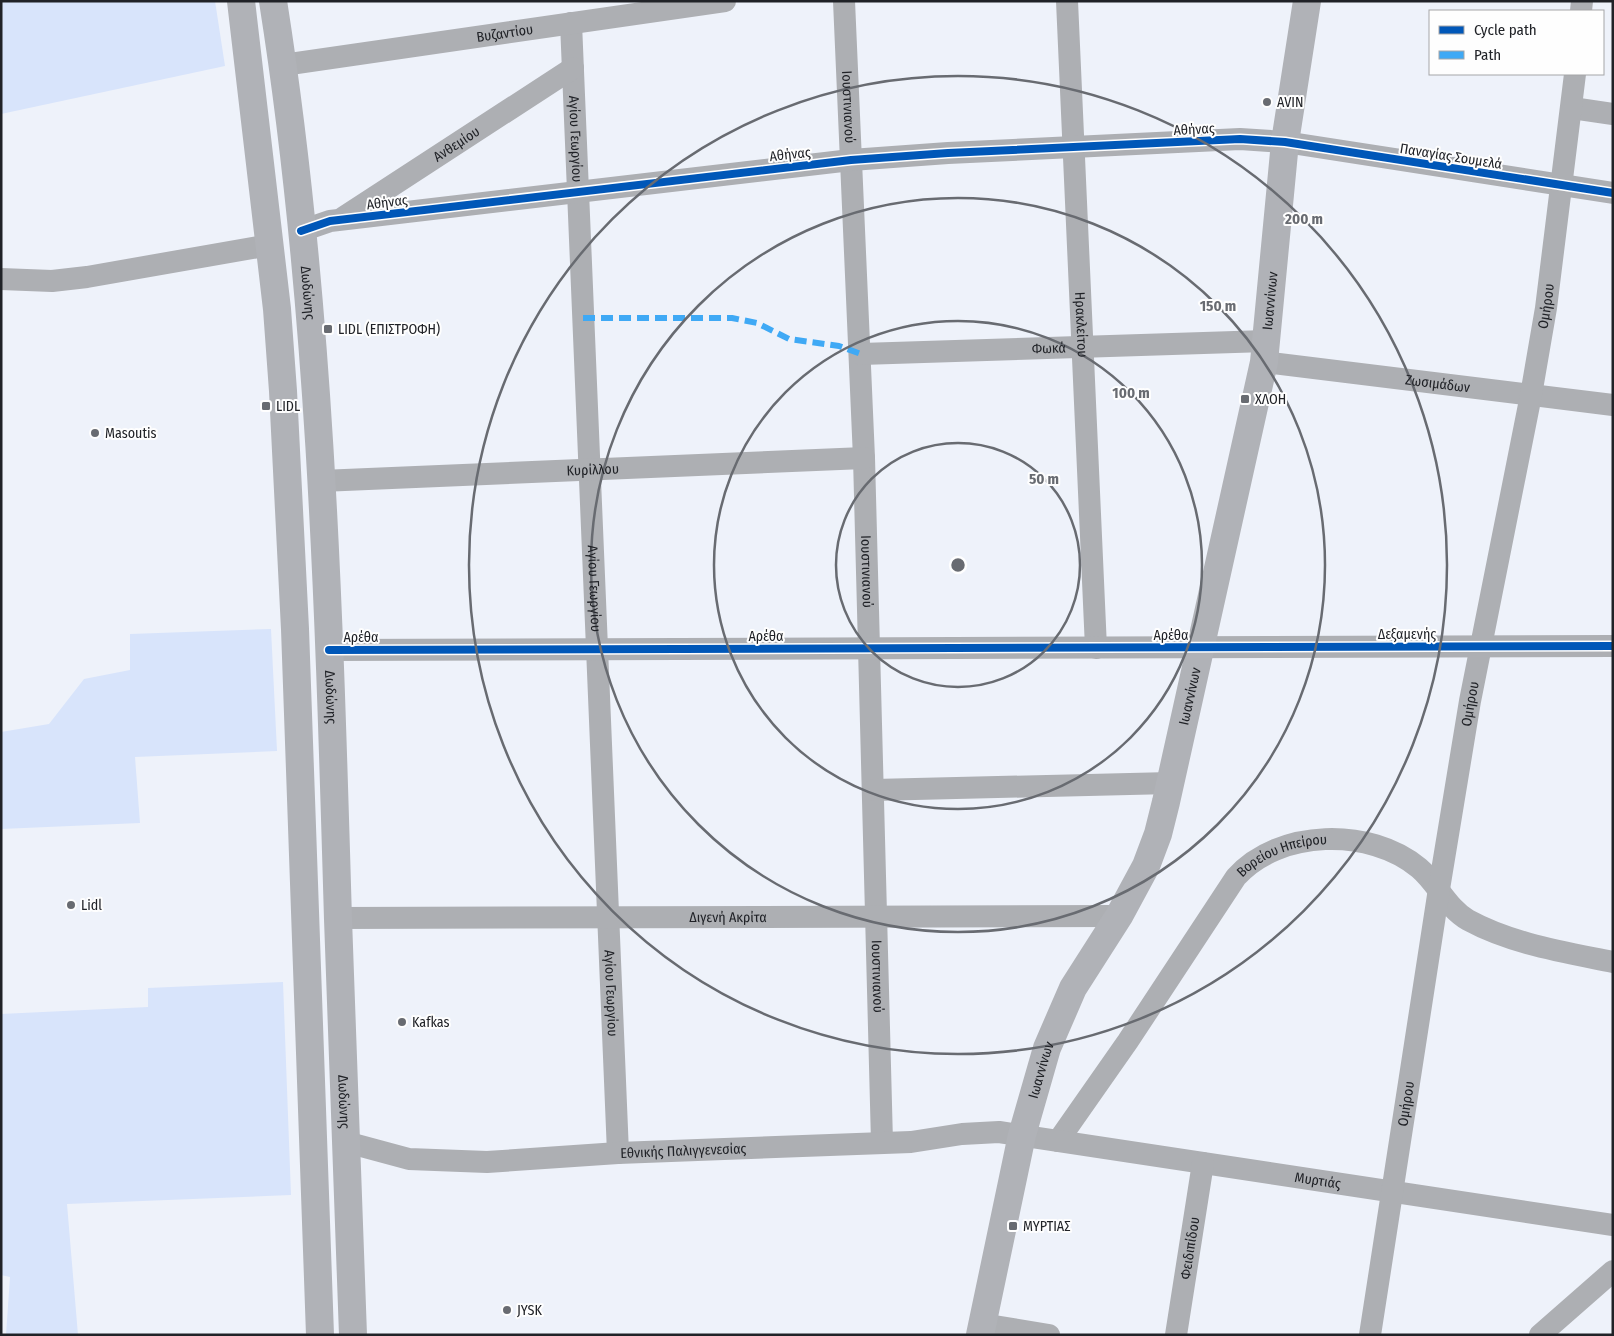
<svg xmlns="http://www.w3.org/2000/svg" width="1614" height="1336" font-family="'Fira Sans Condensed',sans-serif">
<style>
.green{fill:#d8e4fb}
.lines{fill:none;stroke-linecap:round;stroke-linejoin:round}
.minor{stroke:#adafb3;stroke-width:22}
.major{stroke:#b0b2b7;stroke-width:28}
.quiet{stroke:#3fa9f5;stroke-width:6;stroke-dasharray:12 6;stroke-linecap:butt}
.cycleway-casing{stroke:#fefefe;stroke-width:11}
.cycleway{stroke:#0057b8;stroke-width:8}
.ring{fill:none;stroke:#686b71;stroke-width:2.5}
.poi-dot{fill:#686b71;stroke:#fefefe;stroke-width:2}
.labels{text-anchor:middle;stroke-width:4;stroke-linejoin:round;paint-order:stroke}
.street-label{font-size:14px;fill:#202227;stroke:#fefefe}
.poi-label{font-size:14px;fill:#202227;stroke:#fefefe;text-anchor:start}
.centre{fill:#686b71;stroke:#fefefe;stroke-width:2.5}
.ring-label{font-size:15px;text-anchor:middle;font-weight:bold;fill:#686b71;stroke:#fefefe;stroke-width:4;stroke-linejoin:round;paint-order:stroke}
</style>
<rect width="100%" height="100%" fill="#eef2fa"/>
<!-- green -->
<g class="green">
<polygon points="1,1 215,1 225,66 1,114"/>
<polygon points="271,629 277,751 135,757 140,823 1,829 1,732 49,724 84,679 130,670 130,634"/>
<polygon points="283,982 291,1195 67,1204 78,1335 6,1335 10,1277 1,1275 1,1014 148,1007 148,988"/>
</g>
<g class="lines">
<!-- minor -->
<g class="minor">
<path id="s1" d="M 844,1 L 864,458 L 882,1142"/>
<path id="s2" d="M 1067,1 L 1096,648"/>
<polyline points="1581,11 1582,1"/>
<path id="s3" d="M 571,23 L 618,1153"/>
<path id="s4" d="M 283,65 L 725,1"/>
<polyline points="1572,108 1613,114"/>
<path id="s5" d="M 344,217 L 573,68"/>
<polyline points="301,231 330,221 851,160 948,153 1240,139 1285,142 1613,193"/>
<polyline points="1,279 52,281 87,277 270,245"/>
<path id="s6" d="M 861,354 L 1266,341"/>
<path id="s7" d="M 1264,362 L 1613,405"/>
<path id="s8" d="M 321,481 L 864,458"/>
<polyline points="329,650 1613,646"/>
<polyline points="874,790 1171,783"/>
<path id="s9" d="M 338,918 L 1119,916"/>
<path id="s10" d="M 1058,1141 L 1128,1041 L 1236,877 C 1279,829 1370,827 1419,868 C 1437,883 1447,908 1468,920 C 1512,944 1564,952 1613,962"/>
<path id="s11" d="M 346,1142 L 409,1159 L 487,1162 L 618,1153 L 911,1142 L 962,1134 L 999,1132 L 1613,1225"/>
<polyline points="982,1324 1049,1335"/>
<path id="s12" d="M 1176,1335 L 1203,1163"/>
<path id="s13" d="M 1370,1335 L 1439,889 L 1470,701 L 1531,395 L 1546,308 L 1575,74"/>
<polyline points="1540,1335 1613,1271"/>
</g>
<!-- major -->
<g class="major">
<polyline points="241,1 277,309 283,391 295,629 320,1335"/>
<path id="s14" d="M 273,1 C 321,304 329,613 338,919 C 342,1057 348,1196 353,1335"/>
<path id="s15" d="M 980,1335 L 1022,1135 L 1047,1048 L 1073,988 L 1119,916 L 1146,866 L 1158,834 L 1166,802 L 1264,362 L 1285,142 L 1307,1"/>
</g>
<!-- quiet -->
<polyline class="quiet" points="583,318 732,318 757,323 789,339 839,346 861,354"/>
<defs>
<g id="cycleway">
<polyline points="301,231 330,221 851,160 948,153 1240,139 1285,142 1613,193"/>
<polyline points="329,650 1613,646"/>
</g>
</defs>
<!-- cycleway casing -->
<use href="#cycleway" class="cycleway-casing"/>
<!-- cycleway -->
<use href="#cycleway" class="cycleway"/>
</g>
<!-- distance rings -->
<g class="ring">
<circle cx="958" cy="565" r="122"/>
<circle cx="958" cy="565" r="244"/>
<circle cx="958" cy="565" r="367"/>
<circle cx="958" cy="565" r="489"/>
</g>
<!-- markers -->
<g class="poi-dot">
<circle cx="1267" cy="102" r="5"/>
<rect x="323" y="324" width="10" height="10" rx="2.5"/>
<rect x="1240" y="394" width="10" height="10" rx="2.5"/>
<rect x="261" y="401" width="10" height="10" rx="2.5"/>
<circle cx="95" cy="433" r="5"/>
<circle cx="71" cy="905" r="5"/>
<circle cx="402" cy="1022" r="5"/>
<rect x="1008" y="1221" width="10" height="10" rx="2.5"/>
<circle cx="507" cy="1310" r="5"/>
</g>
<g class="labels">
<!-- street labels -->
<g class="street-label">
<text dy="5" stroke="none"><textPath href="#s4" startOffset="224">Βυζαντίου</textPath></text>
<text dy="5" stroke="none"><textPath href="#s1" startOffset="106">Ιουστινιανού</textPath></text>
<text transform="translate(1194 129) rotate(-3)" y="5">Αθήνας</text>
<text dy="5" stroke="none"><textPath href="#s3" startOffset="116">Αγίου Γεωργίου</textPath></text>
<text dy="5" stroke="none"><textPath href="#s5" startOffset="134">Ανθεμίου</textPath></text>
<text transform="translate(790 154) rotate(-6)" y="5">Αθήνας</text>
<text transform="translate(1451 156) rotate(9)" y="5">Παναγίας Σουμελά</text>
<text transform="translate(387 202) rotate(-7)" y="5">Αθήνας</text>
<text dy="5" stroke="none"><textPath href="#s14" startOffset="294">Δωδώνης</textPath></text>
<text dy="5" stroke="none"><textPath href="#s15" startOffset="1082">Ιωαννίνων</textPath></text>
<text dy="5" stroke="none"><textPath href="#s13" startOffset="1044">Ομήρου</textPath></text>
<text dy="5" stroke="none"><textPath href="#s2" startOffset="324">Ηρακλείτου</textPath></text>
<text dy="5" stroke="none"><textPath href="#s6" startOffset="188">Φωκά</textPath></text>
<text dy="5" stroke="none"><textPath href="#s7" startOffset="175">Ζωσιμάδων</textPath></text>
<text dy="5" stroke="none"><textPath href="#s8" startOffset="272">Κυρίλλου</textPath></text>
<text dy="5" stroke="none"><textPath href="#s1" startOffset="571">Ιουστινιανού</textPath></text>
<text dy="5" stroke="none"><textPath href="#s3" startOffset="566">Αγίου Γεωργίου</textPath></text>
<text x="1407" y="639">Δεξαμενής</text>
<text x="1171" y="640">Αρέθα</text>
<text x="766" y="641">Αρέθα</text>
<text x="361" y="642">Αρέθα</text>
<text dy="5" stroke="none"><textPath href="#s14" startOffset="699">Δωδώνης</textPath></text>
<text dy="5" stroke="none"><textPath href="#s15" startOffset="678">Ιωαννίνων</textPath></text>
<text dy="5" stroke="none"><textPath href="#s13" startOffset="639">Ομήρου</textPath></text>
<text dy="5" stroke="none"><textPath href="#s10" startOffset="371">Βορείου Ηπείρου</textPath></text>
<text dy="5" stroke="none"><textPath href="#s9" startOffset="390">Διγενή Ακρίτα</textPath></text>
<text dy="5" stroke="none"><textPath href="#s1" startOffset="976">Ιουστινιανού</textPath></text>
<text dy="5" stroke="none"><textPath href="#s3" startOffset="971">Αγίου Γεωργίου</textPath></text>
<text dy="5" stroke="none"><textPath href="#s15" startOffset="272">Ιωαννίνων</textPath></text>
<text dy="5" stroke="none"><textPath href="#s14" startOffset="1104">Δωδώνης</textPath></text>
<text dy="5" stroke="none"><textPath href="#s13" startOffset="234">Ομήρου</textPath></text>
<text dy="5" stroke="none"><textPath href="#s11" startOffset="340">Εθνικής Παλιγγενεσίας</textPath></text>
<text dy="5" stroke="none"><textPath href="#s11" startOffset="979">Μυρτιάς</textPath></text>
<text dy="5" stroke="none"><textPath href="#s12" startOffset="88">Φειδιπίδου</textPath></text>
</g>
<!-- poi labels -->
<g class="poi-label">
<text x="1277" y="107">AVIN</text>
<text x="338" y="334">LIDL (ΕΠΙΣΤΡΟΦΗ)</text>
<text x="1255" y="404">ΧΛΟΗ</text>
<text x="276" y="411">LIDL</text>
<text x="105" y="438">Masoutis</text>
<text x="81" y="910">Lidl</text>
<text x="412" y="1027">Kafkas</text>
<text x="1023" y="1231">ΜΥΡΤΙΑΣ</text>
<text x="517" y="1315">JYSK</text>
</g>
</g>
<circle cx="958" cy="565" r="8" class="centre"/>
<g class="ring-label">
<text x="1304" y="224">200 m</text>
<text x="1218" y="311">150 m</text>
<text x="1131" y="398">100 m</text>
<text x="1044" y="484">50 m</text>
</g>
<!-- border -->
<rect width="1614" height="1336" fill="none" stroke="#202227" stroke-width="5"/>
<!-- legend -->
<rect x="1429" y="10" width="175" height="65" fill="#fefefe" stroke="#a5a6a8"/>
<rect x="1439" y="26" width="25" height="8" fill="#0057b8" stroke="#a5a6a8"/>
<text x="1474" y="35" font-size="15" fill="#202227">Cycle path</text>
<rect x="1439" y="51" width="25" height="8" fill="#3fa9f5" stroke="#a5a6a8"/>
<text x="1474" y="60" font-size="15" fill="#202227">Path</text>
</svg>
